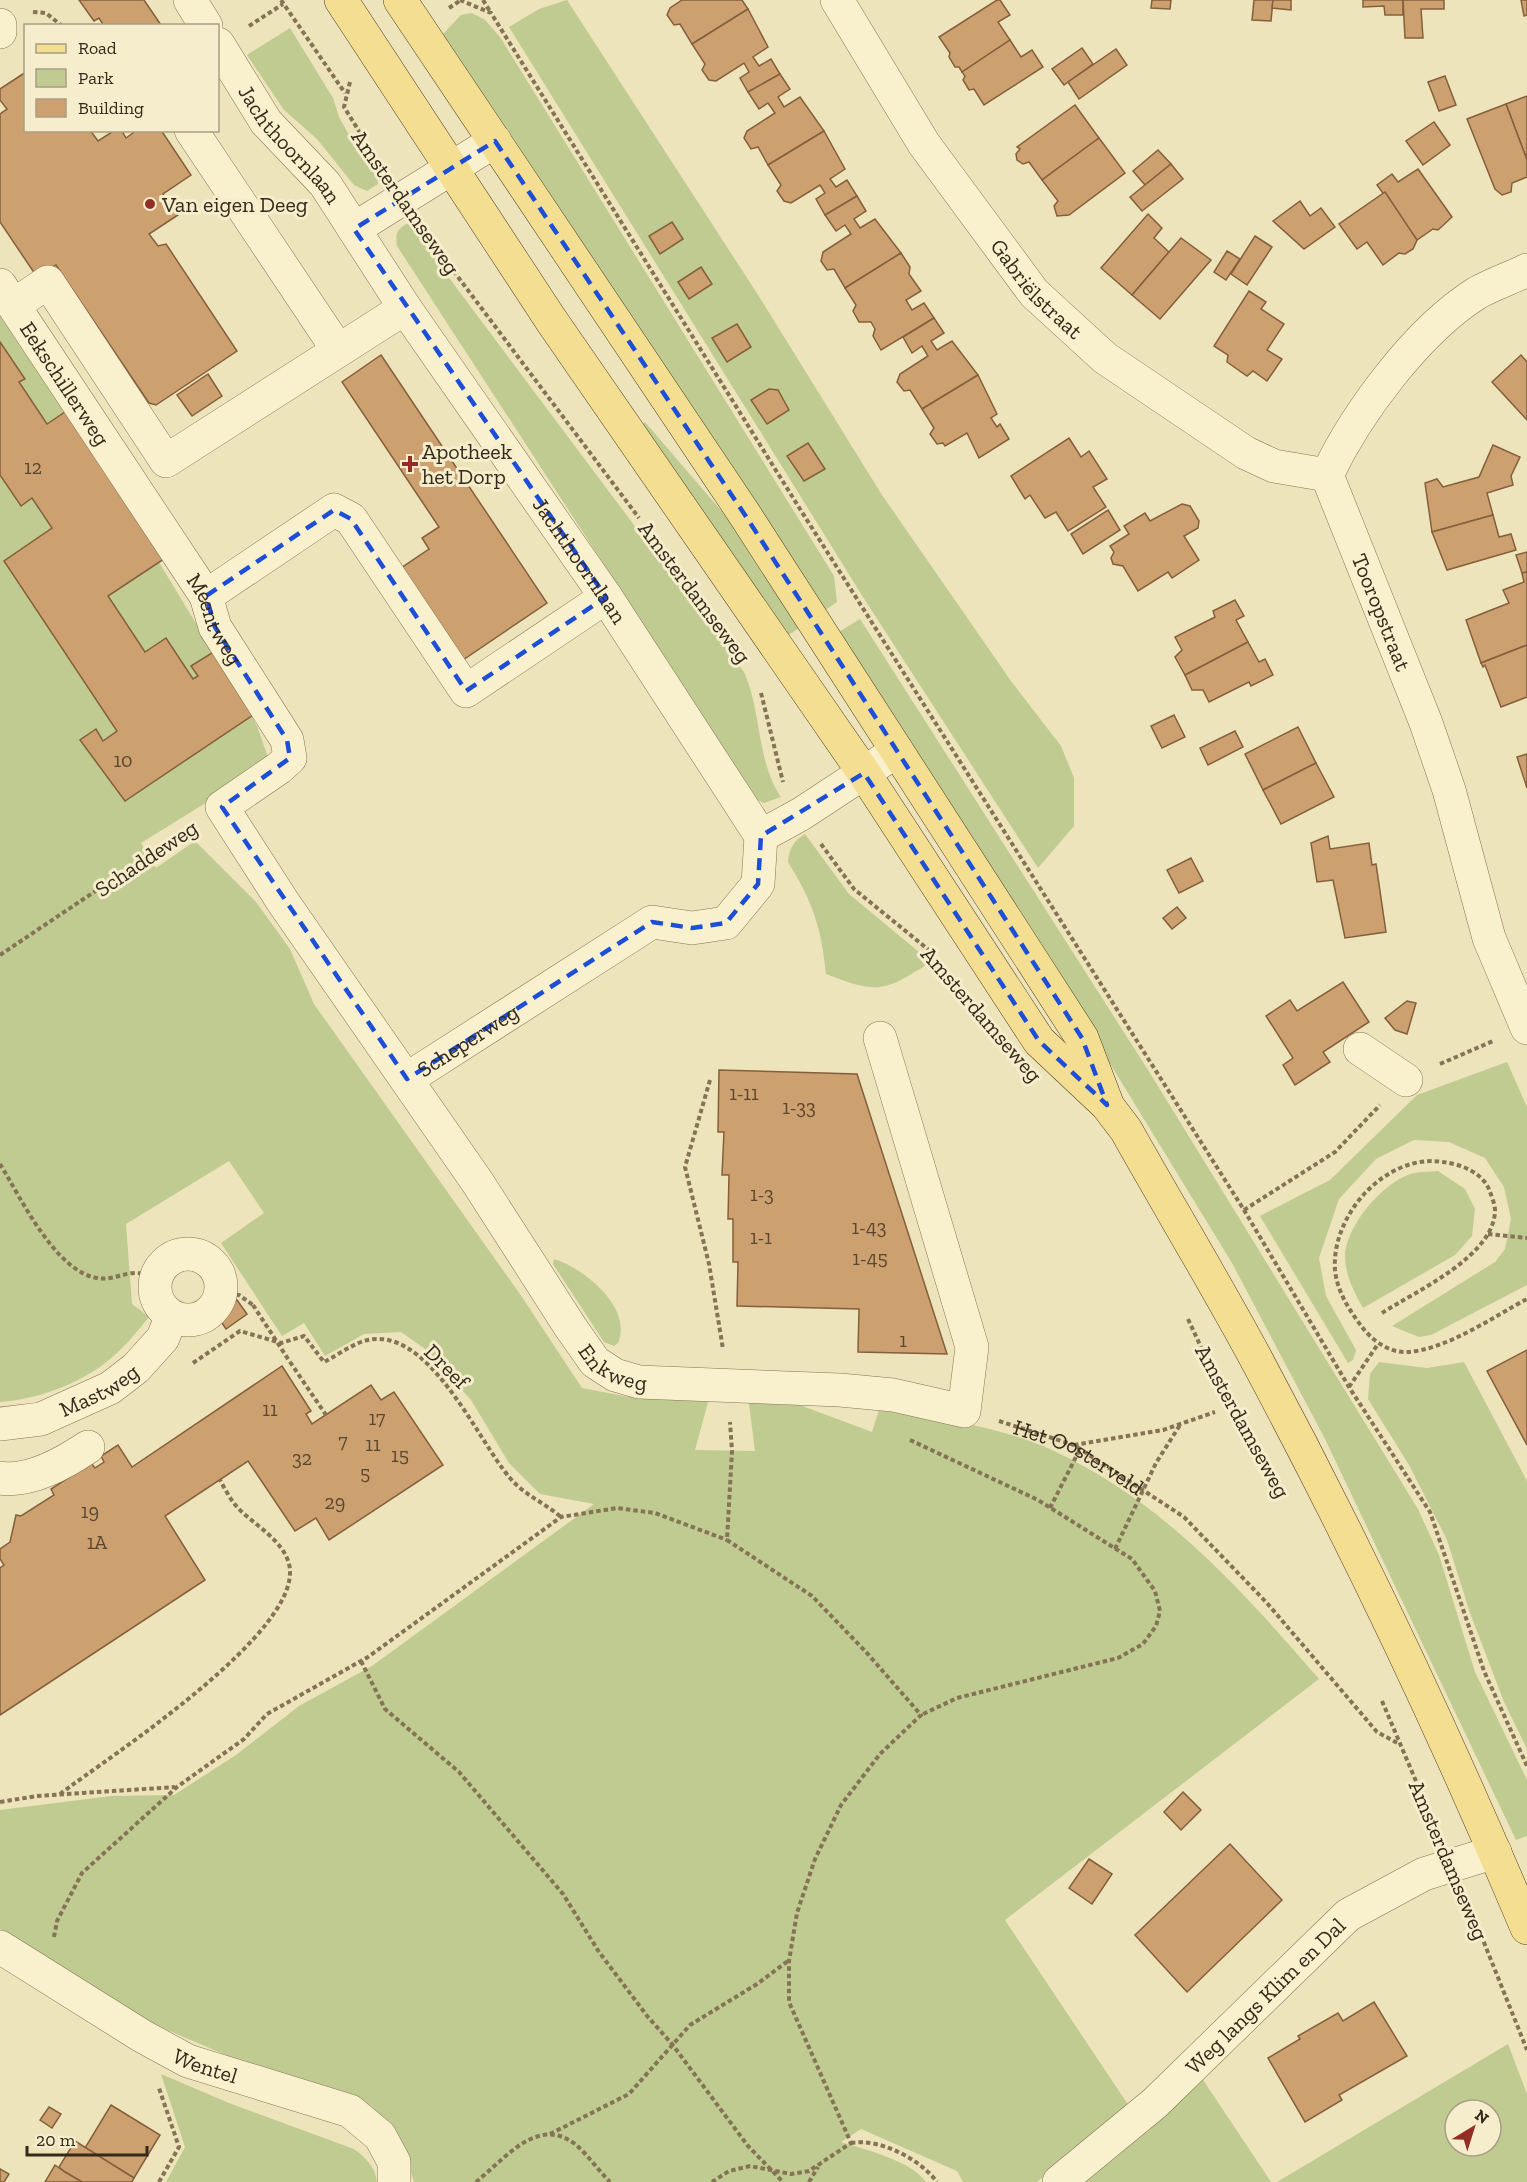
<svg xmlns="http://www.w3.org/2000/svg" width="1527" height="2182" font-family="'Zilla Slab',serif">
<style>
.green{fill:#bfcb90;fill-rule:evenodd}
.building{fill:#cda070;stroke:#845f3b;stroke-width:1.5}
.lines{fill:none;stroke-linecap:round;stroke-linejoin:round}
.minor-casing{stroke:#857355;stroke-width:34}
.major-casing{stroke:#52412a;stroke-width:34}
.path{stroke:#857355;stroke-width:4;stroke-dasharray:4.5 3;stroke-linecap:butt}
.minor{stroke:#f9f0ce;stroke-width:33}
.major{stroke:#f3de91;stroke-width:33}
.path-bridge{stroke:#857355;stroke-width:4;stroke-dasharray:4.5 3;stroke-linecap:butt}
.marked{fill:none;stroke:#1d4ed8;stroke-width:4.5;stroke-dasharray:12 8;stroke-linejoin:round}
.poi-dot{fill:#942e25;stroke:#f5edcb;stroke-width:2}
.labels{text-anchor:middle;stroke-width:6;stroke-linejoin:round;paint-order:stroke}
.number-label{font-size:20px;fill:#5a4730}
.street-label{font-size:22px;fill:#34291a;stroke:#f5edcb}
.poi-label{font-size:22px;fill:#34291a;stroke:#f5edcb;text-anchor:start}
</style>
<rect width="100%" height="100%" fill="#eee4bb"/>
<!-- green -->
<g class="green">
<polygon points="567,0 760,298 882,495 1011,681 1061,746 1074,778 1074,826 1038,868 863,597 509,27 539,9"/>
<polygon points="472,13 485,20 500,37 834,576 837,602 820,614 443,34 461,15"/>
<polygon points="290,28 333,98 339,117 353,142 377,177 378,184 367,191 354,185 317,139 284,110 247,55"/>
<path d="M 408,223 L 744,672 C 762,712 756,760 781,797 L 764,803 L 757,800 L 397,246 C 395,234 397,229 408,223 Z"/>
<path d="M 0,300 L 220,663 L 257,726 L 270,763 L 141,843 L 156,868 L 195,841 L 256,902 L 290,949 L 314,1004 L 522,1297 L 582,1388 L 629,1397 L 710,1395 L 695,1450 L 755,1451 L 748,1396 L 781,1398 L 872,1432 L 879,1410 C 932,1416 1004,1428 1052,1450 C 1164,1502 1240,1588 1319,1679 L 1005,1920 L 1129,2106 L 1037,2182 L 963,2182 L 957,2171 L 861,2129 L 841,2142 C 866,2150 910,2160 926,2182 L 414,2182 L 401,2141 L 301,2087 L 139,2018 L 0,1929 L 0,1810 L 111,1796 L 174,1795 L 236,1755 L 299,1706 L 372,1666 L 594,1504 L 540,1494 L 509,1463 L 471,1400 L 425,1349 L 401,1332 L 364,1334 L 325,1356 L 304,1323 L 282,1336 L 221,1243 L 264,1213 L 229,1161 L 126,1224 L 132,1304 L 149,1317 C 139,1329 129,1342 118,1352 C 88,1381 41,1399 0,1402 Z"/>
<polygon points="645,422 730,521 801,627 784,638 638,427"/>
<polygon points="860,619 1148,1070 1418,1509 1439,1555 1475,1672 1527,1780 1527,1836 1516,1840 1325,1439 1232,1263 980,851 834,635"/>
<path d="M 805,834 L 849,894 L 931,962 C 885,991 879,995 826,974 C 821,926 813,903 788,862 C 789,849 794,840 805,834 Z"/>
<polygon points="1507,1062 1527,1107 1527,1285 1431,1335 1419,1337 1392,1326 1495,1262 1505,1249 1511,1219 1504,1187 1485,1158 1449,1142 1414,1140 1376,1159 1339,1199 1319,1258 1326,1296 1356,1350 1353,1360 1348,1363 1260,1216 1330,1180 1417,1095"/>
<path d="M 1438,1171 L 1465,1189 L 1475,1209 L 1472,1236 L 1455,1255 L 1363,1308 C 1354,1292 1345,1275 1345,1256 C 1346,1225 1385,1180 1414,1173 C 1422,1171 1430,1172 1438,1171 Z"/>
<path d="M 554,1259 C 584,1268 633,1308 618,1343 L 614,1346 L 604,1342 L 553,1264 Z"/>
<polygon points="1379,1362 1427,1368 1464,1362 1527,1481 1527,1749 1504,1702 1470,1613 1447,1540 1409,1465 1368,1399 1370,1374"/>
<path d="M 1508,2044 L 1527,2094 L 1527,2182 L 1277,2182 ZM 1455,2110 L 1491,2110 L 1491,2146 L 1455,2146 Z"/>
<path d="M 161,2074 L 229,2103 L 354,2149 C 366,2158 375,2166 377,2182 L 166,2182 L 185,2147 Z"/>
<polygon points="1201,2077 1271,2182 1080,2182"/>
</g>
<!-- building -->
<g class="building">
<polygon points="79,0 144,0 161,25 104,26 99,18 94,21"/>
<polygon points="682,0 742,0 748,9 692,44 680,24 674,25 667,15 670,8"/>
<polygon points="997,0 1000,0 1010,15 998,22 1010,40 962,72 959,67 955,67 949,57 950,53 939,37"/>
<polygon points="1152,0 1171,0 1170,9 1151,8"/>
<polygon points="1254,0 1273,0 1271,21 1252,20"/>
<polygon points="1273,0 1291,0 1291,10 1272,8"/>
<polygon points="1363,0 1403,0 1403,15 1385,15 1384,6 1363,7"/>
<polygon points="1403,0 1444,0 1444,9 1421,9 1423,38 1405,38"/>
<polygon points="1521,0 1527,0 1527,15 1524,16"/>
<polygon points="748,9 768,47 753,57 759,66 771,59 780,74 748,92 740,78 749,72 744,63 716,81 709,80 702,70 705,64 692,44"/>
<polygon points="1010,40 1021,57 1032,50 1043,67 984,105 974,89 969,90 963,80 965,76 962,72"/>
<polygon points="1082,48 1093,64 1064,85 1052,69"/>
<polygon points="1116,49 1127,65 1079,99 1068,82"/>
<polygon points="26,72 26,130 90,130 98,141 115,130 122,131 126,138 137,130 161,130 191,175 163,194 178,215 149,234 158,246 166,244 168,247 237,351 156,405 149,403 56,265 37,277 0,222 0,114 7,109 0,100 0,89"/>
<polygon points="780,74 790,89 778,97 784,107 800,97 824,131 768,165 758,147 751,149 744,138 747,131 775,113 768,103 759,109 748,92"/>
<polygon points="1445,76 1456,105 1439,111 1428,82"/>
<polygon points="1527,96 1527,160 1506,104"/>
<polygon points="1506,104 1527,160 1527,177 1512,183 1511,192 1502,195 1495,189 1467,119"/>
<polygon points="1075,105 1099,138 1042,180 1029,162 1023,164 1017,160 1016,154 1020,149 1017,147"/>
<polygon points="1434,122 1450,145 1423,165 1406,141"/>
<polygon points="824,131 845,169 830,179 836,187 847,180 857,196 825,215 816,199 825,193 820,185 791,203 784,201 777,191 781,185 768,165"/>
<polygon points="1099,138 1125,173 1069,215 1057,216 1054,206 1058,201 1042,180"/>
<polygon points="1158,150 1171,164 1145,185 1133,171"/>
<polygon points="1171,164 1183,179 1142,211 1130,197"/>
<polygon points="1418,169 1452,217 1438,230 1433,229 1417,240 1377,185 1392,174 1398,182"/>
<polygon points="1385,192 1417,240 1413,249 1405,254 1399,253 1383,265 1367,242 1357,249 1339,224"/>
<polygon points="857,196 866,211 854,219 860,228 875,219 901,253 845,288 834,269 827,270 821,261 823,252 851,234 845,225 836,231 825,215"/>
<polygon points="1300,201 1310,216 1321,208 1335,227 1304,249 1273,221"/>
<polygon points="1148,214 1162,228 1154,238 1169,252 1132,295 1101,268"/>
<polygon points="672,222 683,239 660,254 649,236"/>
<polygon points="1255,236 1272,247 1247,285 1231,274"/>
<polygon points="1181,238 1211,260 1160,319 1132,295"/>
<polygon points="1227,251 1240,259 1226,280 1214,272"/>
<polygon points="901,253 910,267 909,274 921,291 906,300 912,310 924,303 934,318 881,350 873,336 875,329 871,322 859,322 853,311 856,305 845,288"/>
<polygon points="701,267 712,284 689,299 678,282"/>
<polygon points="1249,291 1266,302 1261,309 1284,324 1267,350 1282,359 1267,381 1253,371 1247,376 1227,362 1228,355 1214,346"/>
<polygon points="934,318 944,333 931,341 937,350 952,341 978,375 922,409 910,390 904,391 897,382 900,374 928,356 922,346 912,353 903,337"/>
<polygon points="737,324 751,347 727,362 712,338"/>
<polygon points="0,342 25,379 19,382 47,424 68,410 167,557 108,596 145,652 166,638 193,679 198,676 191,666 215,651 256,713 125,801 80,740 96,729 103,741 117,731 4,561 52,528 32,498 21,506 0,475"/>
<polygon points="381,355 547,603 460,662 398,570 429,549 422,538 439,527 342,382"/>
<polygon points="1521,355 1527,362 1527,420 1492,382"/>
<polygon points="208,374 222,396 192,416 177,395"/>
<polygon points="978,375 997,414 991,418 997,427 1000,424 1009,439 979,458 967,433 945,446 943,443 937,444 930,434 934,428 922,409"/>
<polygon points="769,389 778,390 789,410 767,424 751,400"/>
<polygon points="1069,438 1081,457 1089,451 1107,479 1093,487 1106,507 1068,531 1056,512 1045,518 1030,495 1025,499 1011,476"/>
<polygon points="808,443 825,469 804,481 787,456"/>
<polygon points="1493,445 1520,457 1511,476 1513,485 1487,493 1493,515 1432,532 1425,483 1437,479 1443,487 1479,477"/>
<polygon points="1182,504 1190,506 1199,521 1198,528 1184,536 1199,560 1172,578 1168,572 1138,591 1123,566 1113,564 1111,558 1114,552 1110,546 1129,534 1124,526 1145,513 1150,521"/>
<polygon points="1108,510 1120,530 1083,554 1071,534"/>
<polygon points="1493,515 1499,537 1511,534 1516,550 1447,570 1432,532"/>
<polygon points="1527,552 1527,572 1522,573 1516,555"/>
<polygon points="1527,572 1527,645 1481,663 1466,620 1509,603 1503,590 1524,582 1522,573"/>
<polygon points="1235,600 1244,616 1236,620 1248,642 1185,675 1175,657 1182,650 1175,637 1215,617 1213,611"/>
<polygon points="1248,642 1259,662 1265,659 1273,675 1251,686 1249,682 1209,702 1203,690 1192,690 1185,675"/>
<polygon points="1527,645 1527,697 1501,707 1485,665 1483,667 1481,663"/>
<polygon points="1174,715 1185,737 1162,748 1151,726"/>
<polygon points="1298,727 1316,763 1263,790 1245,754"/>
<polygon points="1235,731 1243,747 1208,765 1200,748"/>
<polygon points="1527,754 1527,788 1517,757"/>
<polygon points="1316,763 1334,797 1281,824 1263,790"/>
<polygon points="1328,836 1330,849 1369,843 1372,865 1376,864 1386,932 1345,938 1333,880 1317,882 1311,843"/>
<polygon points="1191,858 1203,881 1179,893 1167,870"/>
<polygon points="1177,907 1186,918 1172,929 1163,918"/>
<polygon points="1343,982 1369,1022 1323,1052 1330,1062 1295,1085 1283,1065 1293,1058 1266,1016 1290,1000 1297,1011"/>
<polygon points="1407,1001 1416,1003 1407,1034 1395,1030 1385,1018"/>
<polygon points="719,1070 857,1074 947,1354 858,1352 859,1309 737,1306 738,1262 733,1262 733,1219 728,1219 729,1175 722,1175 724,1132 718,1132"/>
<polygon points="237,1300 247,1314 226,1329 216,1314"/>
<polygon points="1527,1350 1527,1445 1487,1371"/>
<polygon points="282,1366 311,1411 306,1414 312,1424 371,1385 381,1400 394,1392 443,1465 329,1540 316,1518 295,1531 248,1461 165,1516 205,1580 0,1715 0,1568 4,1565 0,1559 0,1549 10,1542 16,1515 21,1516 54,1495 51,1489 91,1463 95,1468 104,1462 101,1456 118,1445 132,1467"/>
<polygon points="1183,1792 1201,1810 1181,1830 1164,1812"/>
<polygon points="1230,1844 1282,1900 1187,1992 1135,1935"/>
<polygon points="1089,1859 1112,1874 1092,1904 1069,1888"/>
<polygon points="1374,2002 1407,2056 1339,2095 1342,2100 1305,2122 1268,2058 1300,2039 1298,2036 1338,2013 1343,2021"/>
<polygon points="111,2105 160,2135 134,2178 85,2148"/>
<polygon points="49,2107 61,2114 52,2128 40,2120"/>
<polygon points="75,2141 134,2178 132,2182 82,2182 65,2172 59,2167"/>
<polygon points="55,2165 65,2172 82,2182 45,2182"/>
<polygon points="0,2169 9,2174 4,2182 0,2182"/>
</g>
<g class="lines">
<defs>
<g id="minor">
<polyline points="190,0 206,26"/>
<path id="s2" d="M 837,0 L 924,144 L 1034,293 L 1105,358 L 1246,453 L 1274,466 L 1327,475"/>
<polyline points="0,25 0,32"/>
<path id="s3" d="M 218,44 L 266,122 L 325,184 L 405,308 L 606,597 L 761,836"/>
<polyline points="191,130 338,350"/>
<polyline points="354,229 495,141"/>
<path id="s4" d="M 1527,270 C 1511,278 1493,284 1477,293 C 1418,330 1357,412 1327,475 L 1426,723 L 1449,790 L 1489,938 L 1527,1028"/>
<path id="s5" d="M 0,285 L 206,596 L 215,627 L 287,740 L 290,758 L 279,768 L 222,807 L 283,902 L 478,1183 L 571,1328 L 595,1362 L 615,1375 L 639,1382 L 840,1390 L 893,1395 L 964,1411 L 972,1347 L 880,1038"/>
<polyline points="14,305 48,282 166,461 405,308"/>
<polyline points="206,596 334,510 351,519 466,691 606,597"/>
<polyline points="1360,1049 1406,1080"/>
<path id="s6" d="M 407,1079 L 652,922 L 692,928 L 726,923 L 758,884 L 761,836 L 801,814 L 897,751"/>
<circle cx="188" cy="1287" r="33"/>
<path id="s7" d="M 0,1424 L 41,1419 L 110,1388 L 136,1368 L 163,1338 L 171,1317"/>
<path d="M 0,1478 C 30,1483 64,1463 88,1447"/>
<path id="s8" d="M 0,1947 L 142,2036 L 188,2061 L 350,2111 L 380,2136 L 394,2162 L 394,2182"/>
<path id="s9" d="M 1059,2182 L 1155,2103 L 1348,1915 L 1424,1874 L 1495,1852"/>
</g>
<g id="major">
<path d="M 341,0 L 551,320 L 864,773 L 1039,1041 L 1107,1105 L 1126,1130 C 1168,1205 1213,1279 1254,1355 C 1354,1541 1445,1733 1527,1928"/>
<polyline points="400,0 745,515 1082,1038 1106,1101"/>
</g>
</defs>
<!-- minor casing -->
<use href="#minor" class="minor-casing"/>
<!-- major casing -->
<use href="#major" class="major-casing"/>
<!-- path -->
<g class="path">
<polyline points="281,0 345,93"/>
<polyline points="460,0 491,13 800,509 1244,1210 1349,1387 1430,1512 1484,1671 1527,1766"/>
<polyline points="483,0 491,13"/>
<polyline points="449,8 461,0"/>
<polyline points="33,12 46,13 62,26"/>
<polyline points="249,26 283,4"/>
<polyline points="350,82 344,107 382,168"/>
<polyline points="422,229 639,518"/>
<polyline points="761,693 783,782"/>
<polyline points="821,844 854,889 935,955"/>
<polyline points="0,955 191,827"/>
<polyline points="1440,1064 1493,1041"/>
<polyline points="710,1080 685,1167 709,1264 723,1349"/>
<path d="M 0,1164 C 21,1198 55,1271 97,1278 C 112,1281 124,1272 138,1273 C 143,1273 150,1276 156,1278"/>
<polyline points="1244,1210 1335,1152 1380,1105"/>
<polyline points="1488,1234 1527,1238"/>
<polyline points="221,1293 239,1295 253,1305"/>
<path d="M 1382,1313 C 1416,1291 1495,1256 1495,1210 C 1495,1205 1492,1197 1490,1192 C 1484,1173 1461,1164 1443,1162 C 1386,1153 1331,1215 1335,1270 C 1337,1291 1349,1310 1362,1327 C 1372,1340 1389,1353 1407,1352 C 1446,1350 1493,1317 1527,1299"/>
<polyline points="1188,1319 1206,1358 1267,1466"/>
<polyline points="290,1362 326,1415"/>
<path d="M 193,1363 L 240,1331 L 281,1343 L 304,1336 L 324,1362 C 336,1356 348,1347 361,1342 C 426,1318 477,1440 510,1478 C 524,1495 545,1503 561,1517"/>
<polyline points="1349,1387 1378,1344"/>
<path id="s1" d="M 999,1421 L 1074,1445 L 1184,1517 L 1267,1603 L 1377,1732 L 1401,1745"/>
<polyline points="910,1440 1038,1500 1132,1559 1155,1591 1160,1611 1156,1626 1143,1644 1118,1658 957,1698 921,1715"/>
<polyline points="1074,1445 1163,1430 1215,1412"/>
<polyline points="1050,1508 1080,1449"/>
<polyline points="1115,1549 1156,1463 1180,1425"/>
<polyline points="361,1661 385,1709 459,1772 563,1894 599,1952 648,2017 672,2044 748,2146 783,2182"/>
<polyline points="1382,1701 1438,1833"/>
<path d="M 60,1794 C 109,1757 306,1630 289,1564 C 283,1540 253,1524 237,1507 C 230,1499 225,1489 220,1480"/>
<polyline points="0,1802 37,1796 175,1787"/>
<polyline points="1467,1900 1527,2050"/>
<polyline points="54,1937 57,1921 82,1873 177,1787 244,1739 267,1714 368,1657 561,1517 617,1508 655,1513 727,1540"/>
<polyline points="550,2134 629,2094 690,2025 757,1984 788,1961"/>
<path d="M 851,2143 C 880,2138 920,2159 937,2182"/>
<polyline points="159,2182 179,2147 159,2088"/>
<path d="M 476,2182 C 504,2160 537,2115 575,2144 C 588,2155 598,2170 610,2182"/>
<polyline points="712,2182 729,2171 750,2166 791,2174 809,2171 851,2143 789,2002 789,1961 797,1913 815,1859 841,1805 880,1754 921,1715 867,1653 812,1596 727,1540 732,1451 730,1422"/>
<polyline points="809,2182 818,2167"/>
</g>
<!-- minor -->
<use href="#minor" class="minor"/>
<!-- major -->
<use href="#major" class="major"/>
<!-- path-bridge -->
<polyline class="path-bridge" points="253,1305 290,1362"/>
</g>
<!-- marked area -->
<path class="marked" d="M 495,141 L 745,515 L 1082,1038 L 1107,1105 L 1039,1041 L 864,773 L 761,836 L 758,884 L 726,923 L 692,928 L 652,922 L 407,1079 L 222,807 L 290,758 L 287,740 L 215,627 L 206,596 L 334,510 L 351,519 L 466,691 L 606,597 L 354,229 Z"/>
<!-- markers -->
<g class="poi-dot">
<circle cx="150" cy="204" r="6"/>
<path d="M407 455h6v6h6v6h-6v6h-6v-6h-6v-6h6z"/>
</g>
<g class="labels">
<!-- number labels -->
<g class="number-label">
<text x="33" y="474">12</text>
<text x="123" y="767">10</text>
<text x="744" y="1100">1-11</text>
<text x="799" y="1114">1-33</text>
<text x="762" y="1201">1-3</text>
<text x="869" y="1234">1-43</text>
<text x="761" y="1244">1-1</text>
<text x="870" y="1265">1-45</text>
<text x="903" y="1347">1</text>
<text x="270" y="1416">11</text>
<text x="377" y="1425">17</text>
<text x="343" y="1448">7</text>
<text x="373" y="1451">11</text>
<text x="400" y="1462">15</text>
<text x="302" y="1465">32</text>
<text x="365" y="1480">5</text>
<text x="335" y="1509">29</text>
<text x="90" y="1518">19</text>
<text x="97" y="1549">1A</text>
</g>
<!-- street labels -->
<g class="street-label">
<text dy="8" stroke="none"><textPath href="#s3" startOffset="124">Jachthoornlaan</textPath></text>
<text transform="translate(406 202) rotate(55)" y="8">Amsterdamseweg</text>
<text dy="8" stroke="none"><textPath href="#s2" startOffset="352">Gabriëlstraat</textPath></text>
<text dy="8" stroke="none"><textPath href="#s5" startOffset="118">Eekschillerweg</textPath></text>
<text dy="8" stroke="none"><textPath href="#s3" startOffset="632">Jachthoornlaan</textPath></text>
<text transform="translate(695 592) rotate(53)" y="8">Amsterdamseweg</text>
<text dy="8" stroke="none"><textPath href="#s4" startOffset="441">Tooropstraat</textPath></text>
<text dy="8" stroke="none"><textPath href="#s5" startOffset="398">Meentweg</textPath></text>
<text transform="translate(146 858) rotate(-34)" y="8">Schaddeweg</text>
<text transform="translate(982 1014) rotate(49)" y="8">Amsterdamseweg</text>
<text dy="8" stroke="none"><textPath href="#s6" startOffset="72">Scheperweg</textPath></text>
<text dy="8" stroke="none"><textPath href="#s5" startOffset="1329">Enkweg</textPath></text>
<text transform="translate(447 1366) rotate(45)" y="8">Dreef</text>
<text dy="8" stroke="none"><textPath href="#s7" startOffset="106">Mastweg</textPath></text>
<text transform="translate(1243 1421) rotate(61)" y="8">Amsterdamseweg</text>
<text dy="8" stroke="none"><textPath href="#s1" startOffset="88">Het Oosterveld</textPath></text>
<text transform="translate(1449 1860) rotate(67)" y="8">Amsterdamseweg</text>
<text dy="8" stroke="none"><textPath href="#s9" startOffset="278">Weg langs Klim en Dal</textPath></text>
<text dy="8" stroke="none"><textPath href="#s8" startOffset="238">Wentel</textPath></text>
</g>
<!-- poi labels -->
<g class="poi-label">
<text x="162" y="212">Van eigen Deeg</text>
<text x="422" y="459">Apotheek<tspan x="422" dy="25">het Dorp</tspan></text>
</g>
</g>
<!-- legend -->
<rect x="24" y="24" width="195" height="108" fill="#f5edcb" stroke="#a89f84" stroke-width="1.5"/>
<rect x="36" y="44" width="30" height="9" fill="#f3de91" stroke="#a89f84" stroke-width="1.5"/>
<text x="78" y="54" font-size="18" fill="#34291a">Road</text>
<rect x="36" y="69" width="30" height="18" fill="#bfcb90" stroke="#a89f84" stroke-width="1.5"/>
<text x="78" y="84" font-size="18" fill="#34291a">Park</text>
<rect x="36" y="99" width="30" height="18" fill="#cda070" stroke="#a89f84" stroke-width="1.5"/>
<text x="78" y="114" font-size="18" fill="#34291a">Building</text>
<!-- north arrow -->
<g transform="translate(1473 2128) rotate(38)"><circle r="28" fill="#f5edcb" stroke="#a89f84" stroke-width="1.5"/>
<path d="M0-4.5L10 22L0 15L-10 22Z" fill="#942e25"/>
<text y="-9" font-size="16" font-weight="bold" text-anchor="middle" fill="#34291a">N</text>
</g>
<!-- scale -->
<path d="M27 2146v9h120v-9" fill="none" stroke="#34291a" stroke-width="3"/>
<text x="36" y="2146" font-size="18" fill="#34291a" stroke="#f5edcb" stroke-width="4.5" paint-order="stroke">20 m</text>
</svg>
